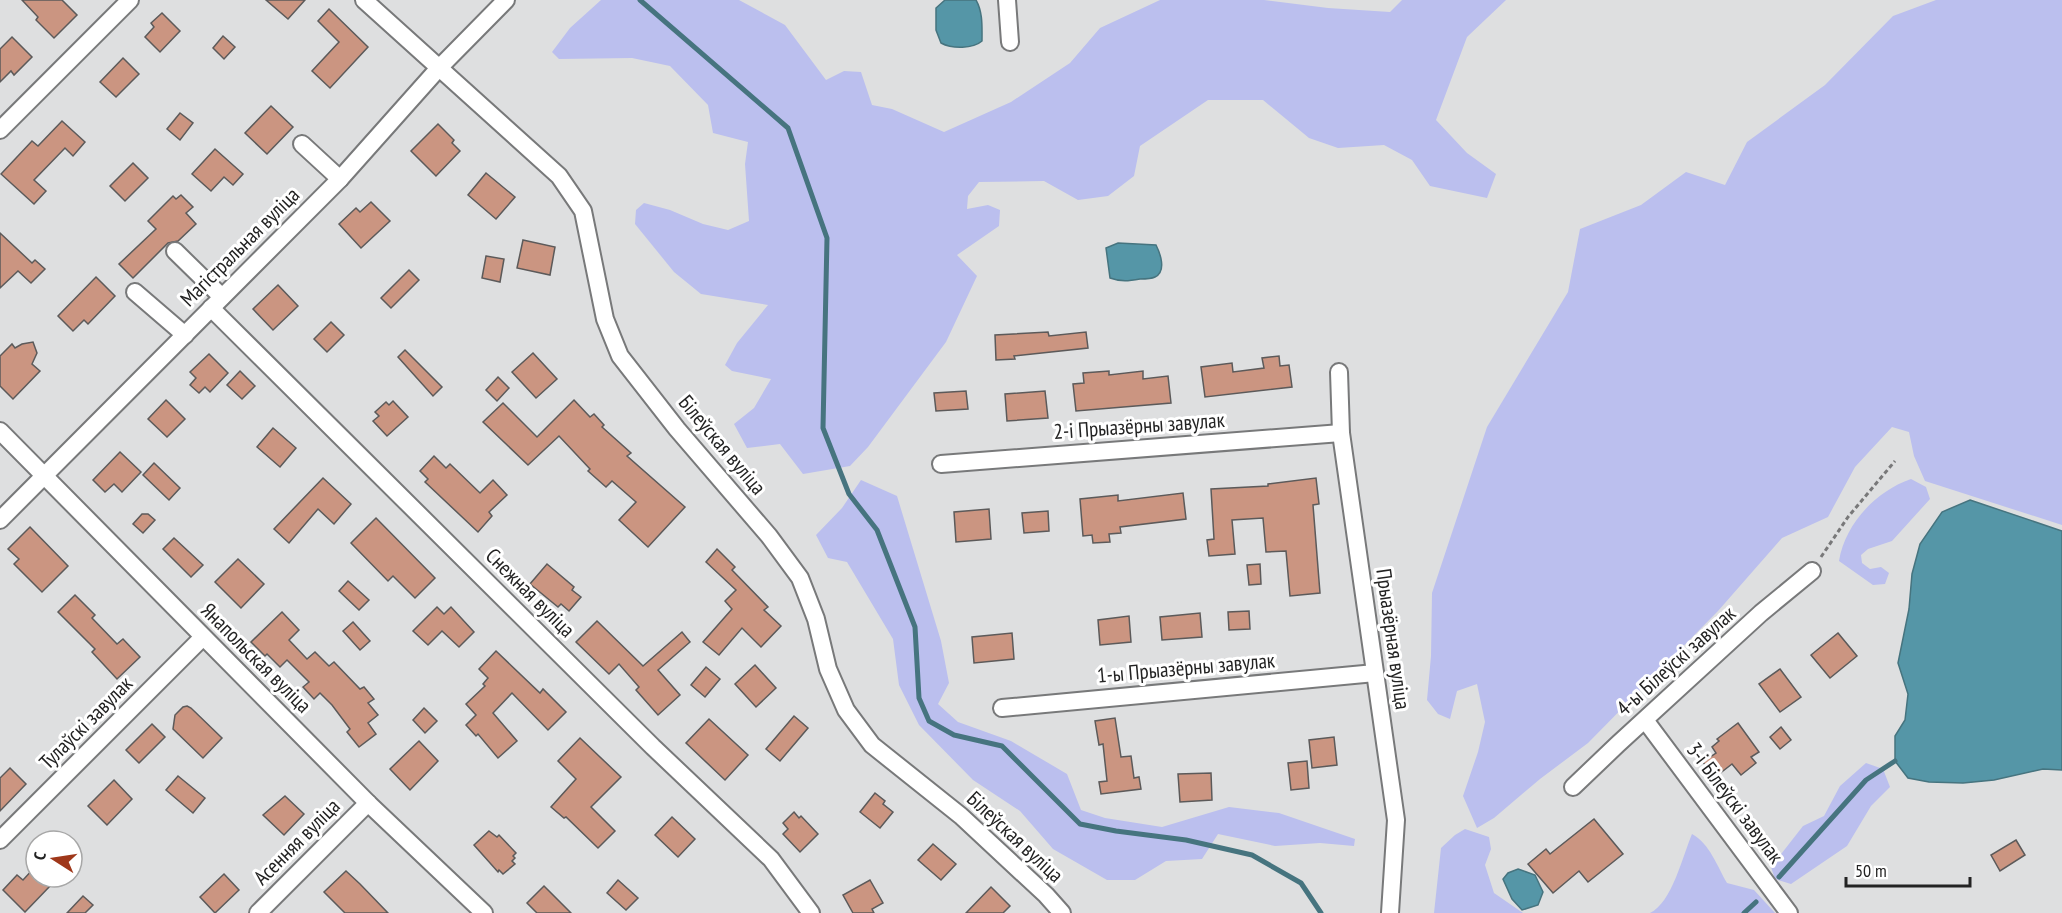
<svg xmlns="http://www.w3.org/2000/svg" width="2062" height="913" font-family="'PT Sans Narrow',sans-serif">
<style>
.green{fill:#bbbfee}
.water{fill:#5596a7;stroke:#46747f;stroke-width:1.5}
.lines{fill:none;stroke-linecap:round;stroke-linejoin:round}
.stream{stroke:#46747f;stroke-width:5}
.building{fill:#cb9581;stroke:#5c5a5a;stroke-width:1.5}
.minor-casing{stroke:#78797a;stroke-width:20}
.path{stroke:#787879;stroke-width:3;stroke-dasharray:4.5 3;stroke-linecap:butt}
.minor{stroke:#fff;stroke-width:16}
.labels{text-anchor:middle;stroke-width:6;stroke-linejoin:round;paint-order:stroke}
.street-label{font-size:21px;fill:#232323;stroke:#fff}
</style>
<rect width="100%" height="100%" fill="#dedfe0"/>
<!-- green -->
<g class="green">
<polygon points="601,0 739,0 785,25 826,80 844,71 861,72 872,105 892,109 944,132 1011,102 1070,63 1100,28 1160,0 1264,0 1328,8 1390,12 1402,0 1506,0 1467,37 1436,120 1467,153 1496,174 1487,198 1430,186 1412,160 1384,145 1338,148 1309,138 1263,100 1208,100 1140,146 1134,176 1108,196 1078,200 1044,181 979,182 968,196 967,209 988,205 1000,210 999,226 957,255 977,276 946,342 868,447 850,466 803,474 780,444 747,448 734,424 754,408 771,379 732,371 725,365 737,343 768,305 701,294 674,272 635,224 636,210 644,203 670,210 703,224 728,230 749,221 745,164 748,142 713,133 708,105 670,66 632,58 559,59 552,52 570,28"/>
<polygon points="1936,0 2062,0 2062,525 1925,481 1914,456 1909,432 1892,427 1855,467 1828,517 1782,538 1718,611 1588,743 1540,779 1494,818 1477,828 1463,796 1478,752 1485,722 1477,684 1457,691 1450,719 1438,714 1427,700 1431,656 1432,593 1487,427 1568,292 1580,229 1641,205 1686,172 1725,185 1747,142 1825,85 1893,16"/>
<path d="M 1911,479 L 1926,487 L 1930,499 L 1892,541 L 1868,549 L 1861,555 L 1862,563 L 1870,569 L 1881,567 L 1889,573 L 1885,584 L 1873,585 L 1839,561 C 1845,524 1876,491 1911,479 Z"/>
<polygon points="861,480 897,496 941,641 949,683 938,704 958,722 1011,741 1067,774 1081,810 1105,818 1162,827 1229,807 1279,813 1355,839 1354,846 1320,843 1275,846 1218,834 1202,859 1166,861 1135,880 1107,880 1053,849 1020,811 973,780 919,725 899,685 893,639 847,562 828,558 816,535 842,508"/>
<polygon points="1866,763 1883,769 1890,787 1871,806 1847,846 1791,884 1775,879 1771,867 1803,826 1824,816 1840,786"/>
<polygon points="1465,829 1489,837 1491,849 1485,865 1494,893 1523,913 1434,913 1441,848 1455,835"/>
<path d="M 1692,834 C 1710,844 1717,866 1727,883 L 1754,890 L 1775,913 L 1650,913 C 1672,903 1683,855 1692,834 Z"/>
</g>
<!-- water -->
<g class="water">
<path d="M 945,0 L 976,0 C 983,12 982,27 982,41 C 973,49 952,49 941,43 L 936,30 L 936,8 Z"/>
<path d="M 1118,243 L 1156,245 C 1160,253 1167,271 1155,277 C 1151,279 1144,279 1140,279 C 1129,281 1121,282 1110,278 L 1106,248 Z"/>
<polygon points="1970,500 2062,531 2062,770 2043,769 1994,780 1963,783 1929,782 1908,778 1895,761 1895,736 1905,720 1908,694 1898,663 1909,609 1912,574 1920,544 1942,512"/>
<polygon points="1518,869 1535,875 1543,892 1538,905 1522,910 1512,899 1503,879 1508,873"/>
</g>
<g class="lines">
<!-- stream -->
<g class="stream">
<polyline points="640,0 788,128 827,238 823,428 849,494 877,530 915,627 919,698 929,721 954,735 1002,746 1080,824 1116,831 1186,840 1252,855 1301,883 1321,913"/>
<polyline points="1779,877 1866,780 1895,761"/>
<polyline points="1744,913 1756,902"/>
</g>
</g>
<!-- building -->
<g class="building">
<polygon points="22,0 62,0 77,15 54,38 36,20 38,17"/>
<polygon points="266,0 305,0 288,19"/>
<polygon points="329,9 368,47 330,88 312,71 339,42 318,21"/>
<polygon points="162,13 180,31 160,52 145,37 154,27 151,23"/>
<polygon points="223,36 235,47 224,59 213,48"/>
<polygon points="12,37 32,57 14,75 11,71 0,82 0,49"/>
<polygon points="123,58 139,74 116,97 100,82"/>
<polygon points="271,106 293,127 267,154 245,133"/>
<polygon points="180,113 193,123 180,140 167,129"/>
<polygon points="62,121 85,142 73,156 65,148 34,180 46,191 34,204 1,174 32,141 38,146"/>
<polygon points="438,124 454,140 452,143 460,151 436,176 411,151"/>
<polygon points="215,149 243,174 233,185 224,177 211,191 192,174"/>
<polygon points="133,163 148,178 125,201 110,186"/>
<polygon points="486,173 515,197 496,219 468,195"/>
<polygon points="181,195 193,207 186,213 196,224 178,241 168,243 133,278 119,264 156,229 148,221 173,196 176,199"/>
<polygon points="371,202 390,221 361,248 339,224 356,208 360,212"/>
<polygon points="0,233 32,263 35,260 45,269 31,283 18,271 0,288"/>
<polygon points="523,240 555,247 550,275 517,268"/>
<polygon points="486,256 504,259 500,282 482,278"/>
<polygon points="409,270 419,280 391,308 381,298"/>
<polygon points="96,277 115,296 88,324 84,320 73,331 58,316"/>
<polygon points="278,285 298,306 273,330 253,309"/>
<polygon points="331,322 344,335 327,352 314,339"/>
<polygon points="1048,332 1049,336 1086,332 1088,348 1014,356 1015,359 996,360 995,335"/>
<polygon points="33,342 37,353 32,364 40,371 13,399 0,386 0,356 12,344 15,348 22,344"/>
<polygon points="405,350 442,387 433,396 398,357"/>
<polygon points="533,353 557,379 536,398 512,372"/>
<polygon points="209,354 228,373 210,392 205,387 199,393 190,385 196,378 190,372"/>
<polygon points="1279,356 1280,366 1289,365 1292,387 1205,397 1201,367 1232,363 1233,372 1264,368 1262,358"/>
<polygon points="240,371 255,386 242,399 227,385"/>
<polygon points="1109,371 1109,375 1143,371 1143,379 1168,376 1171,403 1076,411 1073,384 1084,383 1083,373"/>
<polygon points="498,377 509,388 497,401 486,390"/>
<polygon points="966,391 968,409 936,411 934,393"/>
<polygon points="1045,391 1048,418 1007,421 1005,394"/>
<polygon points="166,400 185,419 167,437 148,419"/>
<polygon points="574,400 590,417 594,414 604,425 602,427 631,453 627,456 685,507 648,547 619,520 636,502 612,481 606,487 588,471 590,469 559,436 528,465 483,422 503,403 537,437"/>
<polygon points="393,401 408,417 387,436 373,421 379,416 375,412 386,402 389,405"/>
<polygon points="273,428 296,448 280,467 257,447"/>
<polygon points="120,452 141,472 122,492 114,484 105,492 93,480"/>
<polygon points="434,456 446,468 450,464 480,493 493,480 507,495 489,512 492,516 478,532 425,482 428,479 420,471"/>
<polygon points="154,463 180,488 169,500 143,475"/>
<polygon points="323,478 351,504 334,524 318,509 289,543 274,529"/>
<polygon points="1316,478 1319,504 1313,505 1320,593 1290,596 1286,551 1266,552 1263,518 1232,520 1235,554 1209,556 1207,540 1214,539 1211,489 1268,486 1268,484"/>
<polygon points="1183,493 1186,519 1120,527 1121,533 1109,534 1110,542 1093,543 1092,535 1083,536 1080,499 1118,495 1118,501"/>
<polygon points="989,509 991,539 956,542 954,512"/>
<polygon points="1048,511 1049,531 1024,533 1022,513"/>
<polygon points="142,514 148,514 155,520 143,533 133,524"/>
<polygon points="376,518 435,578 415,598 393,576 388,581 351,543"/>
<polygon points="30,527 68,566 42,592 14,564 19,559 8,549"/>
<polygon points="174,538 203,565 191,577 163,549"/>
<polygon points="717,549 735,567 732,570 768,607 764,610 781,626 761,647 742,628 719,655 703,642 732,609 725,601 736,590 706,562"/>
<polygon points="238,559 264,584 241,608 215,582"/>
<polygon points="547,564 574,587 572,590 581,597 569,611 561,604 558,607 530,584"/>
<polygon points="1260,564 1261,584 1249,585 1247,565"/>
<polygon points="348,581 369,600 359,610 339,591"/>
<polygon points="75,595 95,615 92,618 117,644 123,639 140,657 117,679 92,652 95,649 58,612"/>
<polygon points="437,607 444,614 451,607 474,632 459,647 442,631 428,645 413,631"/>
<polygon points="1249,611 1250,629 1229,630 1228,612"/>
<polygon points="282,612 299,630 289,640 307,659 315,652 329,666 334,662 360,689 364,687 374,699 368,703 378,715 368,723 376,734 359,747 347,732 350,729 332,705 320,693 314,699 303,687 309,682 287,660 280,667 267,654 265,656 251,642"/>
<polygon points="1200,613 1202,637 1162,640 1160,617"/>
<polygon points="1129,616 1131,642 1100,645 1098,620"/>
<polygon points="597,621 643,666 682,632 690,642 658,670 680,695 658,715 636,690 639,687 619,664 609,674 576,642"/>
<polygon points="353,622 370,641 360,650 343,631"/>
<polygon points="1012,633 1014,659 974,663 972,637"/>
<polygon points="1838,633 1857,656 1830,678 1811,655"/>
<polygon points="496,651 540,693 543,689 566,712 548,730 512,693 493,713 517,741 498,758 478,734 476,736 466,725 476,715 466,704 485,686 483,684 488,678 479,669"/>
<polygon points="755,665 776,688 756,707 735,684"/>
<polygon points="706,667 720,679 705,697 691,685"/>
<polygon points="1780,669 1801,697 1780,712 1759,684"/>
<polygon points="187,706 191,708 222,738 203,758 173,729 175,715 183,707"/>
<polygon points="424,708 437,721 425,733 413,720"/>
<polygon points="794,716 808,728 780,761 766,749"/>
<polygon points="1115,718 1121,757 1131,756 1134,778 1139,777 1141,789 1101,794 1099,782 1107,781 1103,744 1099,745 1095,721"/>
<polygon points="709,719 748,755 725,780 686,743"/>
<polygon points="1738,723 1759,752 1751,757 1756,763 1741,775 1732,764 1714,778 1703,762 1716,753 1712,747 1719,741 1717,739"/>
<polygon points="152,724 165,737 139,763 126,750"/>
<polygon points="1781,727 1791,740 1780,749 1770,737"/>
<polygon points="1334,737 1337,765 1312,768 1309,740"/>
<polygon points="580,738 621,777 591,807 615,831 598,848 566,817 564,818 551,807 576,779 558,761"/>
<polygon points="419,741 438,761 410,790 390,769"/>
<polygon points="1307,761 1309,788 1291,790 1288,763"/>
<polygon points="10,768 26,784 0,811 0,778"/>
<polygon points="1211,773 1212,800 1180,802 1178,774"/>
<polygon points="178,776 205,798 193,813 166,790"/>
<polygon points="114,780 132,799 107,825 88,806"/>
<polygon points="875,793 885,801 883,804 893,812 880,828 860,812"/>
<polygon points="285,796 304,814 284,835 263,815"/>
<polygon points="794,812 799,818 801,816 818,834 800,852 783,834 788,829 783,823"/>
<polygon points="672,817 695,839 678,857 655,835"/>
<polygon points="1594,819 1623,854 1588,882 1579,871 1553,893 1528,864 1546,849 1550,854"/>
<polygon points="489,831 497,837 499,835 516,853 513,856 515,858 512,861 515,864 503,874 499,870 498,872 474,845"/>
<polygon points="2016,840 2025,855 2000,871 1991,855"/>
<polygon points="933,844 956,864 941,880 918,860"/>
<polygon points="34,868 36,870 36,877 43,877 51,885 25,912 3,890 17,875 23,880"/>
<polygon points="346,871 360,884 388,913 345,913 324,892"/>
<polygon points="224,874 239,890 215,913 200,897"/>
<polygon points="618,880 638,898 626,910 607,893"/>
<polygon points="870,880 883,903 872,909 874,913 853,913 843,895"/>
<polygon points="544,886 571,913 537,913 527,903"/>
<polygon points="991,887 1010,906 1003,913 966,913"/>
<polygon points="83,896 93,905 85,913 67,913"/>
</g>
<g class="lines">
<defs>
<g id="minor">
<polyline points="364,0 559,176 583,211 605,319 620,356 677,429 769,536 800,578 816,619 828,669 846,710 872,745 961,816 1046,895 1062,913"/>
<polyline points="1007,0 1010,42"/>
<polyline points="0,130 130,0"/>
<polyline points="302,144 340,179"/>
<polyline points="175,251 222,297"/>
<polyline points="135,292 185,335"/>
<polyline points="211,308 653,747 771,859 811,913"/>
<polyline points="1339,372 1341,433 1396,820 1390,913"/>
<polyline points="0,431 368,803 484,913"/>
<polyline points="941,464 1341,433"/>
<polyline points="0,520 340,179 438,69 506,0"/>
<polyline points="1002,708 1375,673"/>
<polyline points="1645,720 1789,913"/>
<polyline points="1573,787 1618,744 1761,613 1812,571"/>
<polyline points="0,840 203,637"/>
<polyline points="258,913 368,803"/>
</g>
</defs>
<!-- minor casing -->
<use href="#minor" class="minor-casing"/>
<!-- path -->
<polyline class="path" points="1821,557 1848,517 1895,461"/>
<!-- minor -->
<use href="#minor" class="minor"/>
</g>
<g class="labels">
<!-- street labels -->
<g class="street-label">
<text transform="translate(240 247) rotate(-45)" y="7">Магістральная вуліца</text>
<text transform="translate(1139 426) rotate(-4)" y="7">2-і Прыазёрны завулак</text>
<text transform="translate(722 445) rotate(50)" y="7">Білеўская вуліца</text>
<text transform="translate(530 593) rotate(45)" y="7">Снежная вуліца</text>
<text transform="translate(1393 639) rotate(82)" y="7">Прыазёрная вуліца</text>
<text transform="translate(256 658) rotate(45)" y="7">Янапольская вуліца</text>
<text transform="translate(1676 661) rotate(-42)" y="7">4-ы Білеўскі завулак</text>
<text transform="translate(1186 668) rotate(-5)" y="7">1-ы Прыазёрны завулак</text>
<text transform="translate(86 723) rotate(-45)" y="7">Тулаўскі завулак</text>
<text transform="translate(1735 803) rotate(53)" y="7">3-і Білеўскі завулак</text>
<text transform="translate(1015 837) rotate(43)" y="7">Білеўская вуліца</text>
<text transform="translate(297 842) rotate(-45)" y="7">Асенняя вуліца</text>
</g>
</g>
<!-- north arrow -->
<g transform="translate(54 859) rotate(282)"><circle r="28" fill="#ffffff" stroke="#a7a7a7" stroke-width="1.5"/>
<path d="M0-4.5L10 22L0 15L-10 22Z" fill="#9f371a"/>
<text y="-9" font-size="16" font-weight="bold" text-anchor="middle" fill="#232323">С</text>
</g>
<!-- scale -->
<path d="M1846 877v9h124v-9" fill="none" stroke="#232323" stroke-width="3"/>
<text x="1855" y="877" font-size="18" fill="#232323" stroke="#ffffff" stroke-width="4.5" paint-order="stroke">50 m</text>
</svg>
